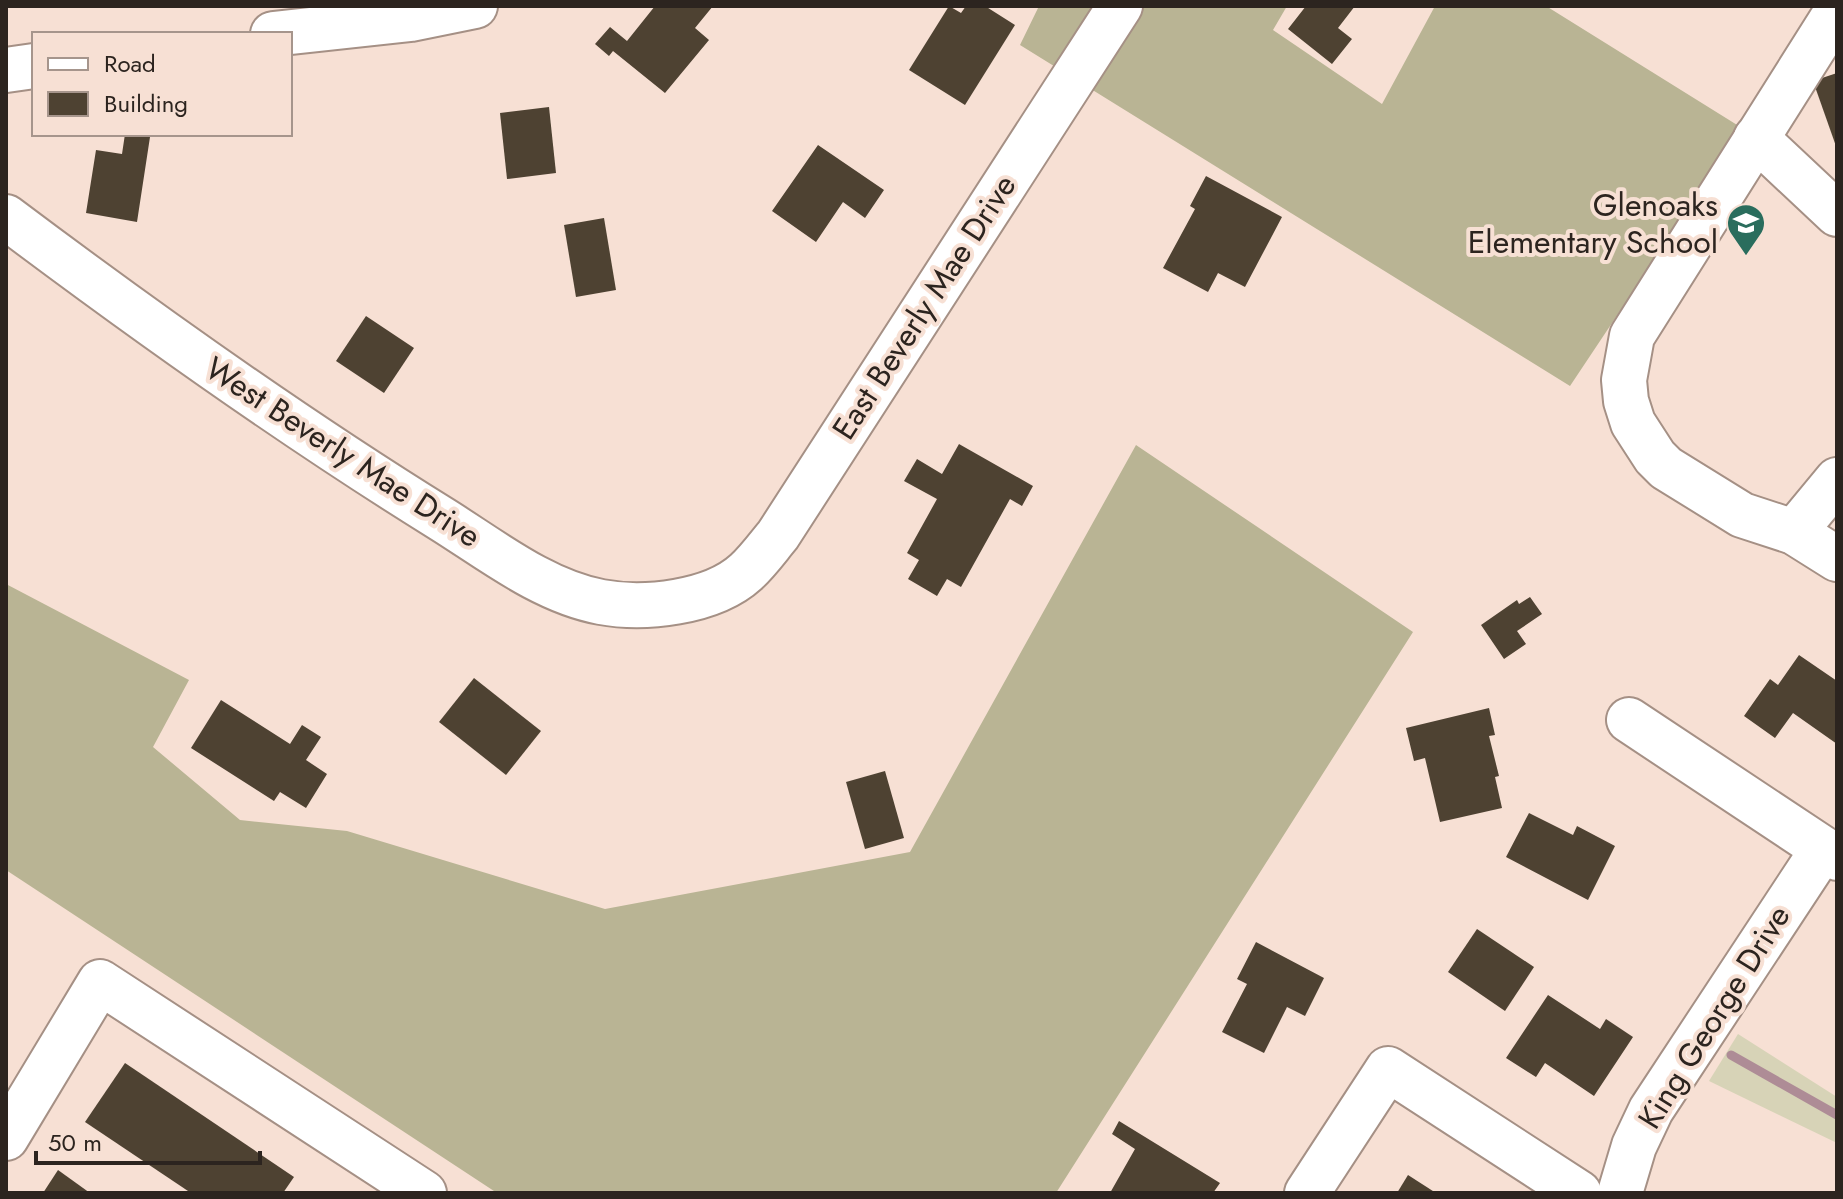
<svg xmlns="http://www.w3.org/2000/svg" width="1843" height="1199" font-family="Jost,sans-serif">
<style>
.green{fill:#d7d3b7}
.forest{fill:#b9b494}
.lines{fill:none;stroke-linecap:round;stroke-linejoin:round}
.stream{stroke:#ae8c96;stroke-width:9}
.building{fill:#4e4232}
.minor-casing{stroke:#a59085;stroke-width:48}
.minor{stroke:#fff;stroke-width:44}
.labels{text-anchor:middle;stroke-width:8;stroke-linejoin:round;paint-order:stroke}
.poi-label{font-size:32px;fill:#2c241f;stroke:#f7e0d4;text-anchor:end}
.street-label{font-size:32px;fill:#2c241f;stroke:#f7e0d4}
</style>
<rect width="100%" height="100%" fill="#f7e0d4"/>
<!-- green -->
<polygon class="green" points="1738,1034 1837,1097 1837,1143 1709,1081"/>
<!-- forest -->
<g class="forest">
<polygon points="1039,6 1287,6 1273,30 1382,104 1435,6 1546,6 1742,128 1570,386 1020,45"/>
<polygon points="1136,445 1413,632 1056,1193 497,1193 6,870 6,584 189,680 153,747 240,820 347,831 605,909 910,852"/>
</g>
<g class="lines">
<!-- stream -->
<polyline class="stream" points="1731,1055 1837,1115"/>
</g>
<!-- building -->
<g class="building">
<polygon points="655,6 713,6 695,28 709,40 665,93 613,51 609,56 595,44 610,27 627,41"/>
<polygon points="949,6 961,13 966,6 985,6 1015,25 965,105 909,70"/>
<polygon points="1306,6 1355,6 1338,28 1352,39 1332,64 1288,29"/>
<polygon points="1837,73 1837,149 1813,81"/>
<polygon points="549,107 556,173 507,179 500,113"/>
<polygon points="125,134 150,137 137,222 86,213 96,150 122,154"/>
<polygon points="818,145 884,190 865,218 843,202 816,242 772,211"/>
<polygon points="1206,176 1282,217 1245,287 1218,273 1208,292 1163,268 1195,209 1190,206"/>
<polygon points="604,218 616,290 576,297 564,225"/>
<polygon points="366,316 414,348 384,393 336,361"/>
<polygon points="959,444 1033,486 1022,506 1010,499 961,587 947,579 937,596 908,579 919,560 907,553 937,499 904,481 917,459 942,474"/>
<polygon points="1530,597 1542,614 1517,631 1526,644 1504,659 1481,625 1517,600 1519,604"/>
<polygon points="1799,655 1837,681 1837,744 1793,713 1775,738 1744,716 1770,679 1778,685"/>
<polygon points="474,678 541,731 506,775 439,722"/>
<polygon points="221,700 290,744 302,725 321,737 306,760 327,774 306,808 280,792 274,801 191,748"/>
<polygon points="1489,708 1495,735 1489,736 1499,776 1495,777 1502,808 1440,822 1425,758 1414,761 1406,728"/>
<polygon points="885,771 904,838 865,849 846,782"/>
<polygon points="1529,813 1573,835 1577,826 1615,846 1588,900 1506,857"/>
<polygon points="1477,929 1534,967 1505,1011 1448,972"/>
<polygon points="1256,942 1324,978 1305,1016 1287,1007 1264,1053 1222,1032 1247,984 1237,979"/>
<polygon points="1548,995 1600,1029 1606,1019 1633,1037 1594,1096 1545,1063 1536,1077 1506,1058"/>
<polygon points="125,1063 294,1177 283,1193 191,1193 85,1122"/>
<polygon points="1119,1121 1220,1183 1213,1193 1110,1193 1135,1149 1112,1134"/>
<polygon points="58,1170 90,1193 43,1193"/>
<polygon points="1408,1175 1436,1193 1397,1193"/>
</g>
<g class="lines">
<defs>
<g id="minor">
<polyline points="1837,11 1632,336 1624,380 1626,401 1633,423 1655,457 1666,468 1742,515 1794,532 1837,559"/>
<polyline points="273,34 411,19 475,6"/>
<polyline points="6,70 34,66"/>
<polyline points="1756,138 1837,214"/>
<path d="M 6,217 C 147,323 290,425 440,518 C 490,549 542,591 601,602 C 644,610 712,603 746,572 C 758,561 768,547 778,535 L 1120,6"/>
<polyline points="1794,532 1837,480"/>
<polyline points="1629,720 1837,858"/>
<polyline points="6,1138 100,982 424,1193"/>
<polyline points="1307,1193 1388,1069 1579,1193"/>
<polyline points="1620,1193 1634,1146 1651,1110 1823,849"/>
</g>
</defs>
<!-- minor casing -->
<use href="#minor" class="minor-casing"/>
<!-- minor -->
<use href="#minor" class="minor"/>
</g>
<!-- icons -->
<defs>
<symbol id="school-pin" viewBox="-11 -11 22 30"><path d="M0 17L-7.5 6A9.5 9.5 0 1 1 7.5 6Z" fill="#2a6d5d" stroke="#f7e0d4"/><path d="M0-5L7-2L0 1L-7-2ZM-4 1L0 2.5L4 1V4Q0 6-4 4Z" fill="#fff"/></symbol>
</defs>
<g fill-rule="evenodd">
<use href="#school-pin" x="1724" y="201" width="44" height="60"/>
</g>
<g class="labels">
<!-- poi labels -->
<g class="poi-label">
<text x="1718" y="216">Glenoaks<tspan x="1718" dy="37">Elementary School</tspan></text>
</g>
<!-- street labels -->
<g class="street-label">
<text transform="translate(924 307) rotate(-57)" y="11">East Beverly Mae Drive</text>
<text transform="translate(343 452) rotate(33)" y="11">West Beverly Mae Drive</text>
<text transform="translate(1714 1017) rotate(-58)" y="11">King George Drive</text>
</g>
</g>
<!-- border -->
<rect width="1843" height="1199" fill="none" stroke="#2c241f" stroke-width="16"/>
<!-- legend -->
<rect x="32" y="32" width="260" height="104" fill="#f7e0d4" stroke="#a6958c" stroke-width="2"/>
<rect x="48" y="58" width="40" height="12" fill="#ffffff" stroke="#a6958c" stroke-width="2"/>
<text x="104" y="72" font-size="24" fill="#2c241f">Road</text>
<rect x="48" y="92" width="40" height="24" fill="#4e4232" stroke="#a6958c" stroke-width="2"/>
<text x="104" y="112" font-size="24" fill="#2c241f">Building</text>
<!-- scale -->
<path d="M36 1151v12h224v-12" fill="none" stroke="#2c241f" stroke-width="4"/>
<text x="48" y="1151" font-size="24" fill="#2c241f" stroke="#f7e0d4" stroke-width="6" paint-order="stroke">50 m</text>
</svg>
